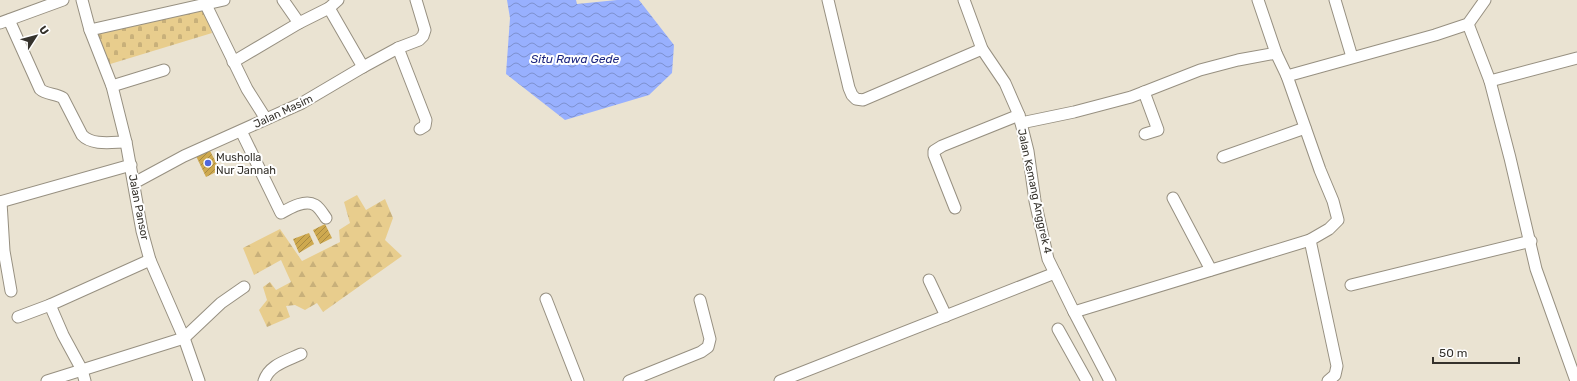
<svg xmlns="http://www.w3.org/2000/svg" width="1577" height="381" font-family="Rubik,sans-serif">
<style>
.forest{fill:url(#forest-firs)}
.cemetery{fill:url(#cemetery-stones)}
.water{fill:url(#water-waves)}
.building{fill:url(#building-hatch)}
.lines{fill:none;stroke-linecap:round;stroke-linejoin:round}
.minor-casing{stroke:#979081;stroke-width:13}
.minor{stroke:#fff;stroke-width:11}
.poi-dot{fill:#5068dd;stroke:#fff;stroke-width:1.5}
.labels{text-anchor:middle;stroke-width:4;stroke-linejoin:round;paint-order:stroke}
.street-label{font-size:11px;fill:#35322c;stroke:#fff}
.poi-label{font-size:11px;fill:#35322c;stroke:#fff;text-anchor:start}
.water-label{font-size:12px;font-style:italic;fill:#1e2880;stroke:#fff}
</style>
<defs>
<pattern id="forest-firs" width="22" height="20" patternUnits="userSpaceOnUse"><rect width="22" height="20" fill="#e8cd8d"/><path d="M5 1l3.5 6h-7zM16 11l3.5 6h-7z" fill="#c8b07a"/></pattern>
<pattern id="cemetery-stones" width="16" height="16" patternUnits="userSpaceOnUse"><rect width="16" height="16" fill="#e8cd8d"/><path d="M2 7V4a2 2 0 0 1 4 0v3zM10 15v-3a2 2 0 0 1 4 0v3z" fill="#c8b07a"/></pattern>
<pattern id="water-waves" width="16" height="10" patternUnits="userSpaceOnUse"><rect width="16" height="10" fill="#98b0fe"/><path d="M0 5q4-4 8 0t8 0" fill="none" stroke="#7d90ce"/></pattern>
<pattern id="building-hatch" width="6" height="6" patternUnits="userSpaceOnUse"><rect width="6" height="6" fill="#cea94f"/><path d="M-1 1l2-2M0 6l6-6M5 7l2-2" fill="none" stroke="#a88a42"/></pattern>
</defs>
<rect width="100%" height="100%" fill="#eae3d2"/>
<!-- forest -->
<polygon class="forest" points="357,195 366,210 385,199 393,218 385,240 402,256 323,312 317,303 305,310 295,305 286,306 290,317 267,327 259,310 267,300 263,287 270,282 276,290 291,282 281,260 254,275 243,248 280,229 302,261 340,242 339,230 350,223 344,202"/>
<!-- cemetery -->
<polygon class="cemetery" points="204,10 212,33 107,65 94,32"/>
<!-- water -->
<polygon class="water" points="507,0 576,0 577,4 617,0 639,0 674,45 672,73 649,95 565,120 506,74 510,18"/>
<!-- building -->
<g class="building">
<polygon points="209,149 220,170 206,177 196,156"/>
<polygon points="325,224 332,238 320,244 313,230"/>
<polygon points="309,233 314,244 299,253 293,239"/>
</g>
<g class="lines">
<defs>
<g id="minor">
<polyline points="82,0 90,30 112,86 126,142 142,231 150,260 184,338 199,381"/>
<polyline points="283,0 299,23"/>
<polyline points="828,0 849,88 852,95 856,99 863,100 982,49"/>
<polyline points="964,0 982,49 1005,83 1019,115 1028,151 1035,201 1048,259 1074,312 1110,381"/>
<polyline points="1258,0 1276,53 1287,76 1320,170 1333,201 1338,220 1329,229 1310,240 1337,366 1335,375 1328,381"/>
<polyline points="1335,0 1352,57"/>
<polyline points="206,5 247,89 266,119"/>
<polyline points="329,8 363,67"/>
<path d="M 9,20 L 40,89 C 46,95 56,93 63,98 L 82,135 C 92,146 113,142 126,142"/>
<polyline points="0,23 63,0"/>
<polyline points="1468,24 1490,81 1510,158 1536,269 1576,381"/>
<polyline points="90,30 224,0"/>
<polyline points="398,48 426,120 425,126 420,129"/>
<polyline points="233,62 299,23 329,8 338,0"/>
<polyline points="1287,76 1435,35 1468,24 1485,0"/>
<polyline points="1490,81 1577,58"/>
<polyline points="112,86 164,70"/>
<polyline points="1144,92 1158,130 1145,134"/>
<polyline points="1021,123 1074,112 1131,97 1200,70 1238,60 1276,53"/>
<path d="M 241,131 L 281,213 C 290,208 305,199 315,205 C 320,208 323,214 326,218"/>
<polyline points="1223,157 1305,128"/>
<polyline points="134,183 184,156 302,103 363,67 398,48 419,40 423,36 425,30 416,0"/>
<polyline points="1173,198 1211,270"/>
<polyline points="0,202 131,165"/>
<polyline points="1,202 4,251 11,291"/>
<polyline points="955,208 934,155 934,151 942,146 1019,115"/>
<polyline points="929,280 946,316"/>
<polyline points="1351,285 1531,241"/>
<polyline points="546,299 578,381"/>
<polyline points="1074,312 1310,240"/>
<polyline points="18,317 50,305"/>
<polyline points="1058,329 1087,381"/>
<polyline points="47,381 184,338 221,303 244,287"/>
<polyline points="85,381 82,370 63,335 50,305 150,260"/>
<path d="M 264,381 C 269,365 286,361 301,354"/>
<polyline points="629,381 701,352 708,347 710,339 700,300"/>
<polyline points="780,381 1055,273"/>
</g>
</defs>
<!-- minor casing -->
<use href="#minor" class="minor-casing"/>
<!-- minor -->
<use href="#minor" class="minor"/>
</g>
<!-- markers -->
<circle class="poi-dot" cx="208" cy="163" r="4"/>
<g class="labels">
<!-- street labels -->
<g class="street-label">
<text transform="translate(283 111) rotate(-25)" y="4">Jalan Masim</text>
<text transform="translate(1035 191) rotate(78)" y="4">Jalan Kemang Anggrek 4</text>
<text transform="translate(139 207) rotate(79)" y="4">Jalan Pansor</text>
</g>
<!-- poi labels -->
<g class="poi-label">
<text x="216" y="161">Musholla<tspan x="216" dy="13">Nur Jannah</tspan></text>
</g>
<!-- water labels -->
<g class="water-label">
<text x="575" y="63">Situ Rawa Gede</text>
</g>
</g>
<!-- north arrow -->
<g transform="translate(36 36) rotate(54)" stroke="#ffffff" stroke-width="3" paint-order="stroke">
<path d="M0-3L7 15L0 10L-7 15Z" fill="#35322c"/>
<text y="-6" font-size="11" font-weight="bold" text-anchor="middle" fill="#35322c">U</text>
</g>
<!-- scale -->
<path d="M1433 357v6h86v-6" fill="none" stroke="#35322c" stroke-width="2"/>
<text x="1439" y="357" font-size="12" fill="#35322c" stroke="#ffffff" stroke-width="3" paint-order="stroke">50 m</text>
</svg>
